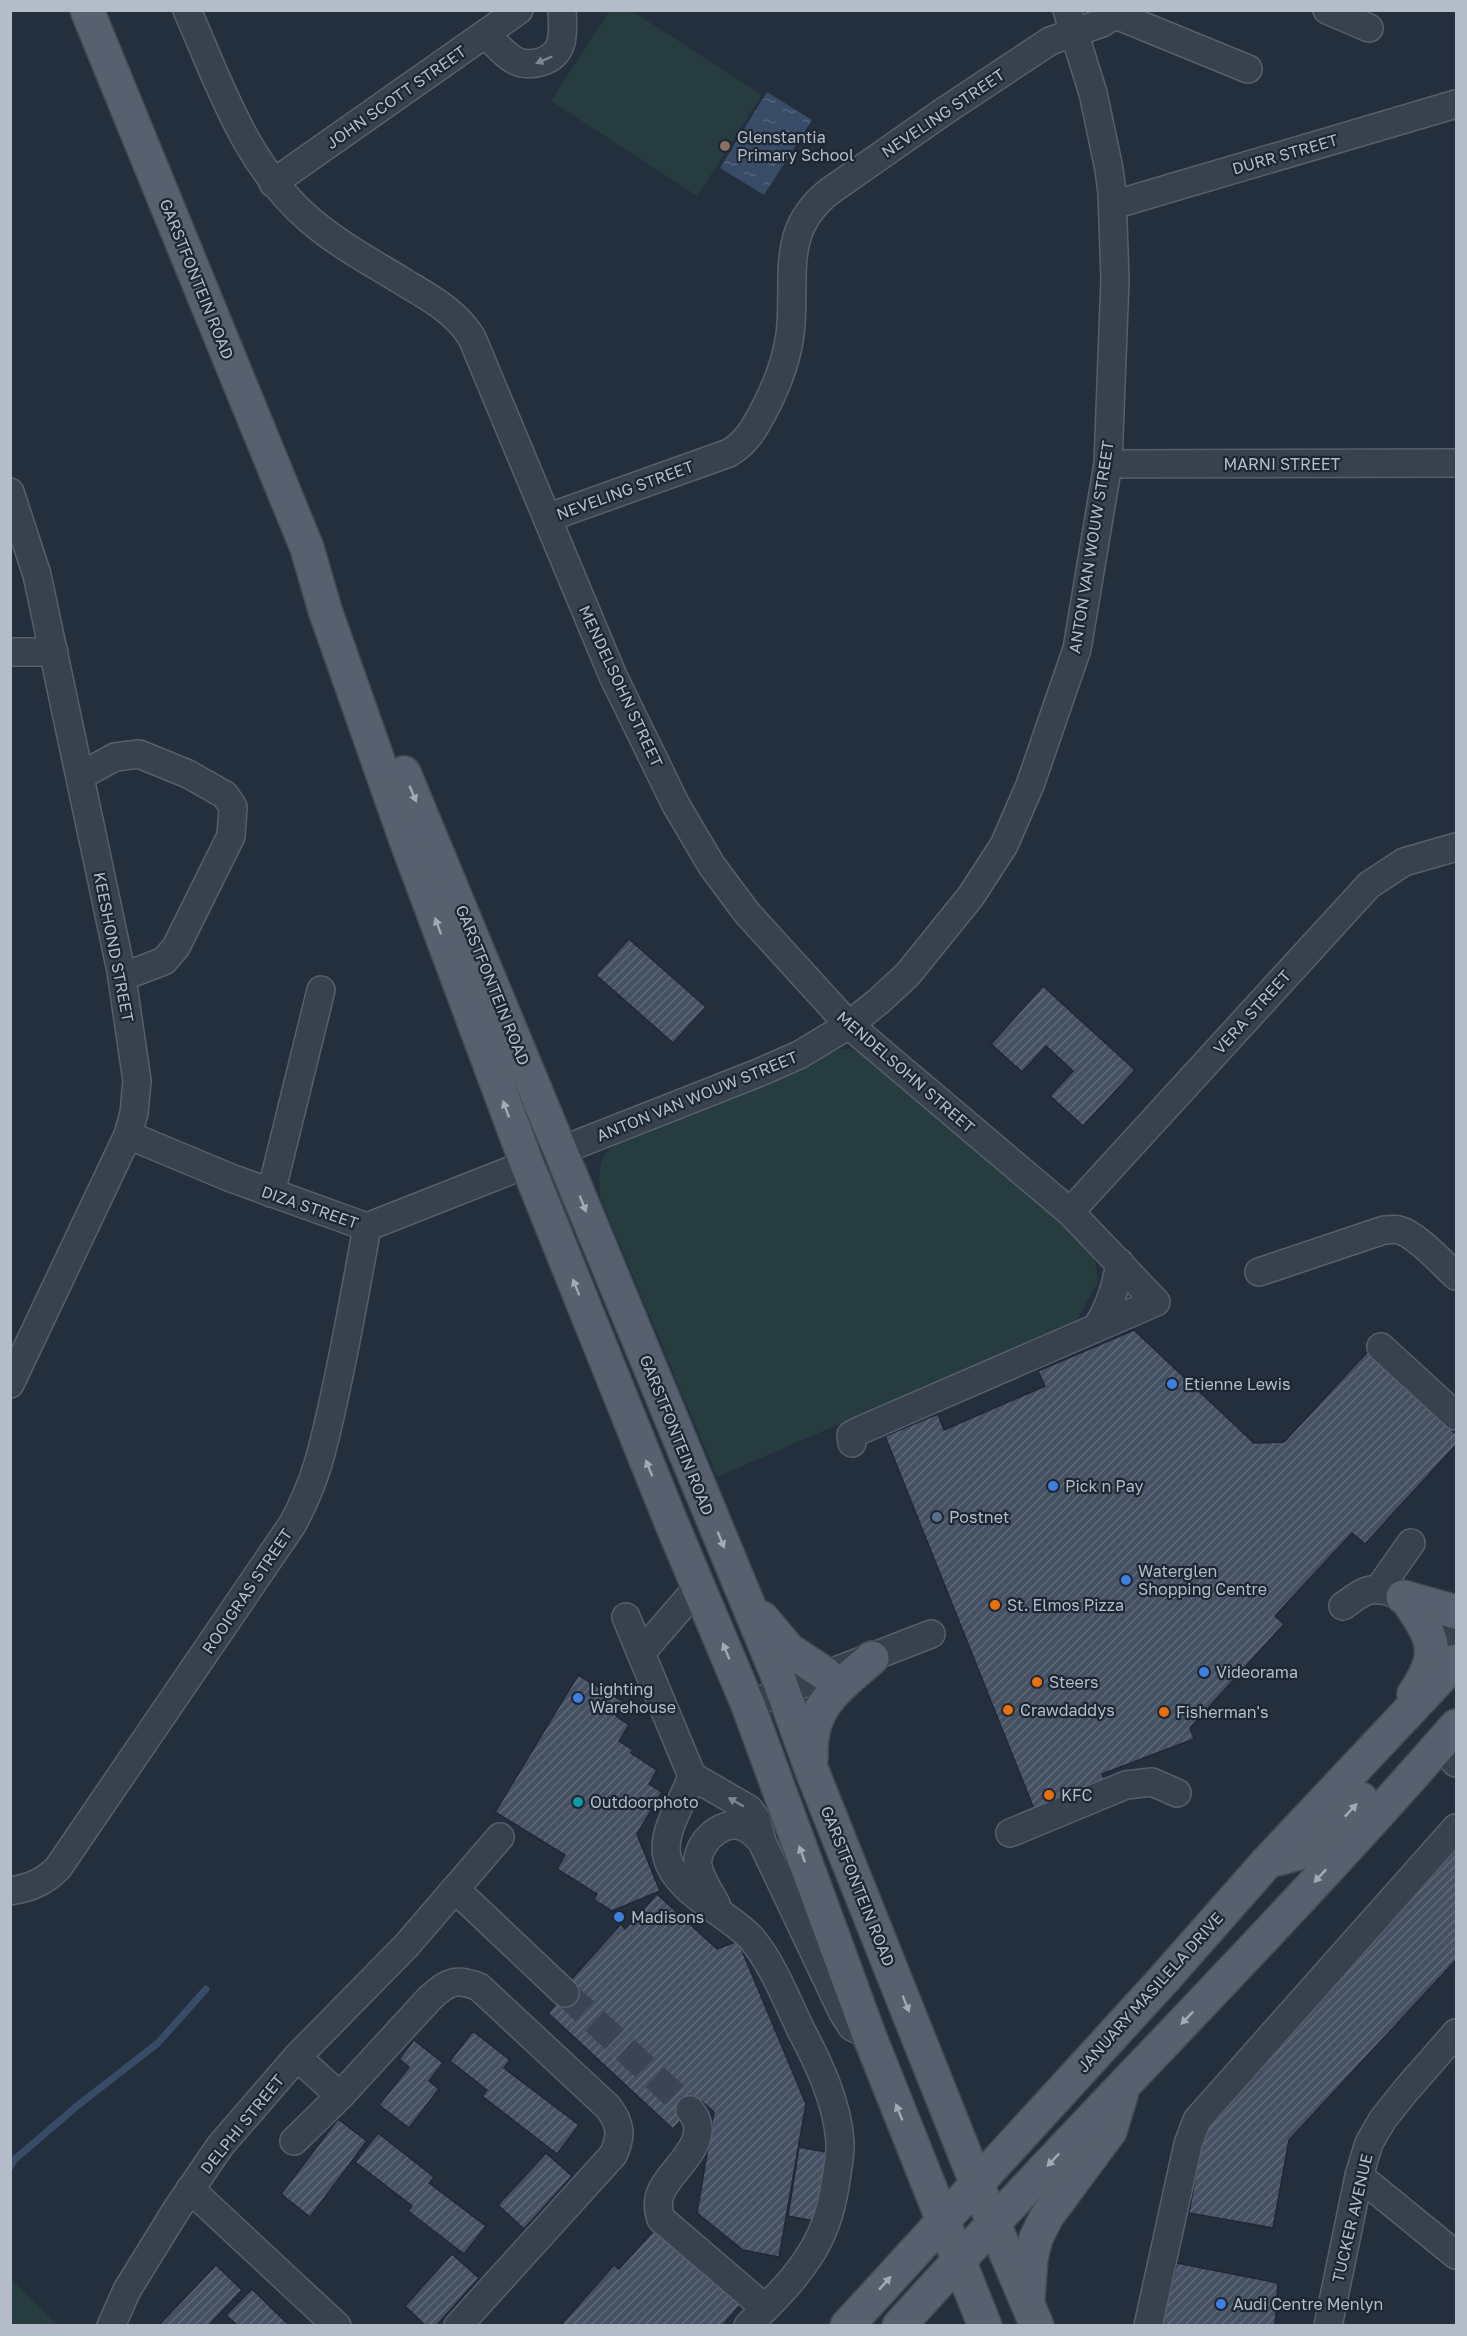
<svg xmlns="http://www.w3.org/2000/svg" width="1467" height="2336" font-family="'Golos Text',sans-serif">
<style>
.green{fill:#263c3f}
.water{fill:url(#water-ripples)}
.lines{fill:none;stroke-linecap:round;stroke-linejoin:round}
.stream{stroke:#394c67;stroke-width:7}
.building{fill:url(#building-hatch);stroke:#1f2835;stroke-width:1.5}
.minor-tunnel{stroke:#3a4453;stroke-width:27;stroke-dasharray:27 14;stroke-linecap:butt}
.minor-casing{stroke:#565f6c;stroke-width:30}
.major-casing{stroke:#414a57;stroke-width:36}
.minor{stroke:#38414e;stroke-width:27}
.major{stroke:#56606e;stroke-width:33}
.oneway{fill:#7c8592}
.oneway2{fill:#a1aab7}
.education-dot{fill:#8d6e63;stroke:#1d2633;stroke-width:2}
.shop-dot{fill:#3f7fe0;stroke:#1d2633;stroke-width:2}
.service-dot{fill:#5c6f8a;stroke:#1d2633;stroke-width:2}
.food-dot{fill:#e8710a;stroke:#1d2633;stroke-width:2}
.culture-dot{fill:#0f9aa8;stroke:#1d2633;stroke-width:2}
.labels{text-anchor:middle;stroke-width:4.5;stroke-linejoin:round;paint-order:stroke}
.street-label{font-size:16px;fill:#b4bcc9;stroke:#1d2633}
.poi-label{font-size:16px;fill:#b4bcc9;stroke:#1d2633;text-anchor:start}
</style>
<defs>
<pattern id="water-ripples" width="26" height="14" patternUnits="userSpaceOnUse" patternTransform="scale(1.5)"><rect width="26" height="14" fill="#394c67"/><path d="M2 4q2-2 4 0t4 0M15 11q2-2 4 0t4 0" fill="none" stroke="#53647b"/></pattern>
<pattern id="building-hatch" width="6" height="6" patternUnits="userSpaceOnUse" patternTransform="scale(1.5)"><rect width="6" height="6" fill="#455162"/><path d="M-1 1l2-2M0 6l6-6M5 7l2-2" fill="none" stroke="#5d6877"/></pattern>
</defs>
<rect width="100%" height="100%" fill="#242f3e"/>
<!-- green -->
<g class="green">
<polygon points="610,10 632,11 762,95 697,196 551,101"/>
<path d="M 831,1047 L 848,1049 L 866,1054 L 1094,1253 L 1098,1282 L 1076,1322 L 717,1477 L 600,1197 C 599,1159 598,1155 631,1134 Z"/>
<polygon points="11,2279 58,2325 11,2325"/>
</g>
<!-- water -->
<polygon class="water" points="767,92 812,120 764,195 720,168"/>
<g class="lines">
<!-- stream -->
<polyline class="stream" points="10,2167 14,2160 77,2106 158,2043 206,1989"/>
</g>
<!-- building -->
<g class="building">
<polygon points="629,939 706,1007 673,1043 596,975"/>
<polygon points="1043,986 1135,1070 1083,1126 1050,1096 1073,1071 1046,1046 1022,1072 991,1044"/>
<polygon points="1134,1330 1254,1443 1284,1442 1370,1349 1456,1434 1456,1445 1365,1544 1352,1533 1275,1616 1284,1624 1190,1728 1194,1739 1102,1774 1108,1791 1038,1819 885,1436 938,1414 944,1430 1045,1386 1038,1371"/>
<polygon points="578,1675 624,1702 616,1716 629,1725 619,1741 633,1750 631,1753 657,1770 649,1784 662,1792 637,1834 660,1891 612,1911 594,1900 597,1894 557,1869 565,1855 495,1812"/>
<polygon points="1456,1849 1456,1960 1289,2140 1273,2228 1189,2213 1206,2117"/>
<polygon points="657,1894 717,1949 738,1941 806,2104 779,2257 743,2250 697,2213 714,2112 700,2100 673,2129 548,2013 570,1988 567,1984 621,1924 625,1929"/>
<polygon points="473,2031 510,2060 504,2068 579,2125 557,2154 482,2096 487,2090 450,2061"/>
<polygon points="414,2040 443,2063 429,2081 439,2089 409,2128 379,2105 409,2067 399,2059"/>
<polygon points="338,2119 367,2141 310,2217 281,2194"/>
<polygon points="378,2133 434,2177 429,2183 486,2226 464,2254 408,2211 412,2206 355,2162"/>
<polygon points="799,2147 831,2153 820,2222 788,2216"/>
<polygon points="546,2153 572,2176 524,2229 498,2205"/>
<polygon points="658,2226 742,2303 722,2326 560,2326 614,2265 619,2269"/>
<polygon points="452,2254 479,2278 436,2326 426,2326 405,2306"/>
<polygon points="1177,2263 1278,2283 1275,2326 1161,2326"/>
<polygon points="216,2265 242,2290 208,2326 158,2326"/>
<polygon points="252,2289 290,2326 238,2326 226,2315"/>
</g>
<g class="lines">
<!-- minor-tunnel -->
<polyline class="minor-tunnel" points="565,1993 690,2110"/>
<defs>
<g id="minor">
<path d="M 187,10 C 220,85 246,166 311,221 C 338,244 371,262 402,281 C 428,297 456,311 472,338 L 613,676 L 676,805 L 712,866 L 747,913 L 849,1025 L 1070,1212 L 1156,1302 L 861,1430 L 851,1435 L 852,1443"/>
<polyline points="1327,10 1369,28"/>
<polyline points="1116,15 1248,69"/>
<path d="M 485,34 C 495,43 506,57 518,62 C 526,65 533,64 541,62 C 566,54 563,32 562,10"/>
<polyline points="273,183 519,10"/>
<polyline points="1113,205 1456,104"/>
<polyline points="1108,464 1456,463"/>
<polyline points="10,492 37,575 121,971 137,1081 134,1113 128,1135 10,1384"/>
<path d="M 547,518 L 729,453 C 746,443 754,429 763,412 C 776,388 786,362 790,335 C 797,279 778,231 830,191 L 943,112 L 1050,41 L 1102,23 L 1121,10"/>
<polyline points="10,652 54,652"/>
<polyline points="80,776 115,757 139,754 188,774 225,795 233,807 231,836 176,947 164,961 122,977"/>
<polyline points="128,1135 231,1178 367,1227 758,1073 799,1055 849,1025 879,1001 908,974 971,896 1004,845 1030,785 1077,649 1108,464 1115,279 1112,193 1109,169 1093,93 1067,10"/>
<polyline points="271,1193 321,990"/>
<polyline points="1070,1212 1369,885 1404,862 1456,847"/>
<path d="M 1259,1272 L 1384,1230 C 1389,1230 1395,1229 1399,1230 C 1416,1234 1443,1264 1456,1276"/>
<path d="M 1097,1327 C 1110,1307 1116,1287 1120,1263"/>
<polyline points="1381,1347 1456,1416"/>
<polyline points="1378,1590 1411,1543"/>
<path d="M 1343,1606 C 1350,1601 1358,1594 1367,1591 C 1399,1581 1434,1625 1456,1644"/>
<polyline points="626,1617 692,1776 749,1809 756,1819 761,1838"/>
<polyline points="641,1653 699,1586"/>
<polyline points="748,1705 931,1634"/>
<polyline points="1440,1745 1456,1763"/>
<path d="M 692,1776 C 684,1801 661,1831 667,1857 C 676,1893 727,1912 751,1938 C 772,1962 787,2001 801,2030 C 819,2064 837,2102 840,2141 C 841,2156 837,2171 835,2186 C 831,2212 823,2236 808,2258 C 792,2283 769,2304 748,2326"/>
<polyline points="1010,1833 1126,1785 1152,1782 1177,1793"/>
<polyline points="455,1889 565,1993"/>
<path d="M 10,1891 C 30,1888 44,1882 58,1868 L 292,1525 C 317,1480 324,1444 335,1394 C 347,1339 357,1283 367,1227"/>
<path d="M 716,1904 C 710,1892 700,1879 698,1866 C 695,1844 722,1818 744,1827 C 752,1830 757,1836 762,1842 L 843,2013 L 852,2027 L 869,2035"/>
<polyline points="297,2057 340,2096"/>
<path d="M 690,2110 C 716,2140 671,2168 661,2192 C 657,2201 658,2210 661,2219 L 765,2308"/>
<path d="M 294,2141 L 340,2096 L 430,1998 C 448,1981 457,1978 479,1987 L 608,2107 C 621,2124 622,2136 613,2155 L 458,2326"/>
<polyline points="1359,2176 1456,2255"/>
<polyline points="190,2189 337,2326"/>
<polyline points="111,2326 127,2290 177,2209 220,2146 297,2057 406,1946 500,1837"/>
<polyline points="1148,2326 1188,2144 1197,2120 1456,1828"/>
<polyline points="1328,2326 1359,2176 1369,2143 1383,2119 1407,2089 1456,2033"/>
</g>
<g id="major">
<polyline points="87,10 307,548 325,610 406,840 527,1164 671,1522 748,1705 869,2035 985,2326"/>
<polyline points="404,773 777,1674 812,1771 976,2182 1037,2326"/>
<polyline points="1403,1597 1456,1612"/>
<path d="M 1408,1601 C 1434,1639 1442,1653 1414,1694"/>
<polyline points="762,1618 789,1650 827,1675"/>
<path d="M 811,1758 C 809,1706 836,1690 872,1658"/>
<polyline points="1278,1859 1299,1853 1316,1844 1361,1799"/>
<polyline points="1028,2297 1031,2258 1036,2238 1047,2216 1110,2131 1121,2095"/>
<polyline points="847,2326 1164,1979 1268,1861 1456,1661"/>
<path d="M 899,2326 C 1082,2123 1277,1932 1456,1726"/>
</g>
</defs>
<!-- minor casing -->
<use href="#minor" class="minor-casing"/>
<!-- major casing -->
<use href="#major" class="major-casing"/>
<!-- minor -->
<use href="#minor" class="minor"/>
<!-- major -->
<use href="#major" class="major"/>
</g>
<!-- one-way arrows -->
<defs><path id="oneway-solid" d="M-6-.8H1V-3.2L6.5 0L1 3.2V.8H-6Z" transform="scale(1.5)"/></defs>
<g class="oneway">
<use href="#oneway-solid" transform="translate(544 60) rotate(157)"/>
<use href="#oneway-solid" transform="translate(736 1802) rotate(-150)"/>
</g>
<g class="oneway2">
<use href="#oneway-solid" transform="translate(413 794) rotate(67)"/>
<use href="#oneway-solid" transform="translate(438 926) rotate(-110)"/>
<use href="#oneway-solid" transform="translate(506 1109) rotate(-110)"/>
<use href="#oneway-solid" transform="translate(583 1204) rotate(68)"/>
<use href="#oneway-solid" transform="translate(576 1287) rotate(-112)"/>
<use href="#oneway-solid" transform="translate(649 1468) rotate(-112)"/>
<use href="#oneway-solid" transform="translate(721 1540) rotate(68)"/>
<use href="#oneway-solid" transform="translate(726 1651) rotate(-112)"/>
<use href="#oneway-solid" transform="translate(1351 1810) rotate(-47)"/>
<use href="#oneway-solid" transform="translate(802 1854) rotate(-110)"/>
<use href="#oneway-solid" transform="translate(1320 1876) rotate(133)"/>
<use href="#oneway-solid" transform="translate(906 2004) rotate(68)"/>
<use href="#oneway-solid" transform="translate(1187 2018) rotate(134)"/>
<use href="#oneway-solid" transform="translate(899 2112) rotate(-112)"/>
<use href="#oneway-solid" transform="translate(1053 2160) rotate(134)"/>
<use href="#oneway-solid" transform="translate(885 2283) rotate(-48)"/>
</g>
<!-- markers -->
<circle class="education-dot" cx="725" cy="146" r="6"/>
<g class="shop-dot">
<circle cx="1172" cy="1384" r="6"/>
<circle cx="1053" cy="1486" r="6"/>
<circle cx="1126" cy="1580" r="6"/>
<circle cx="1204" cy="1672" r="6"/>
<circle cx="578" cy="1698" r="6"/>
<circle cx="619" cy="1917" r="6"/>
<circle cx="1221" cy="2304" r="6"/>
</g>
<circle class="service-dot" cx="937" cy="1517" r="6"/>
<g class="food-dot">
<circle cx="995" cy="1605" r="6"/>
<circle cx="1037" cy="1682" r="6"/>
<circle cx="1008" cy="1710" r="6"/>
<circle cx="1164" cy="1712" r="6"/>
<circle cx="1049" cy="1795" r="6"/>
</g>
<circle class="culture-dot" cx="578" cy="1802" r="6"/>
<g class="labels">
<!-- street labels -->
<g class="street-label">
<text transform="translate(396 97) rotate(-35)" y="6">JOHN SCOTT STREET</text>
<text transform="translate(943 113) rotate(-34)" y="6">NEVELING STREET</text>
<text transform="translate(1285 154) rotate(-16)" y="6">DURR STREET</text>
<text transform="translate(197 279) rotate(68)" y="6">GARSTFONTEIN ROAD</text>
<text x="1282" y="470">MARNI STREET</text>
<text transform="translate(625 490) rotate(-20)" y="6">NEVELING STREET</text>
<text transform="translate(1091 547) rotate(-81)" y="6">ANTON VAN WOUW STREET</text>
<text transform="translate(621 686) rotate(65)" y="6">MENDELSOHN STREET</text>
<text transform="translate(114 947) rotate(79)" y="6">KEESHOND STREET</text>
<text transform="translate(493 985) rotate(68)" y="6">GARSTFONTEIN ROAD</text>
<text transform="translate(1252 1012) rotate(-48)" y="6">VERA STREET</text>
<text transform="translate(906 1072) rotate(41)" y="6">MENDELSOHN STREET</text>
<text transform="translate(697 1096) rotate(-22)" y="6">ANTON VAN WOUW STREET</text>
<text transform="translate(310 1207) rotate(19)" y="6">DIZA STREET</text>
<text transform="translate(677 1435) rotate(68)" y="6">GARSTFONTEIN ROAD</text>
<text transform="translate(247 1591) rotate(-56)" y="6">ROOIGRAS STREET</text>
<text transform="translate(858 1886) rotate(68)" y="6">GARSTFONTEIN ROAD</text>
<text transform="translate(1150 1992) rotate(-48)" y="6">JANUARY MASILELA DRIVE</text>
<text transform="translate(242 2124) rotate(-51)" y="6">DELPHI STREET</text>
<text transform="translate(1352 2218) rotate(-77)" y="6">TUCKER AVENUE</text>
</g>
<!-- poi labels -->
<g class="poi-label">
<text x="737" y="143">Glenstantia<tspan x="737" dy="18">Primary School</tspan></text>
<text x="1184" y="1390">Etienne Lewis</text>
<text x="1065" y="1492">Pick n Pay</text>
<text x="949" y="1523">Postnet</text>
<text x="1138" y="1577">Waterglen<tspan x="1138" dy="18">Shopping Centre</tspan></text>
<text x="1007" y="1611">St. Elmos Pizza</text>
<text x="1216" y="1678">Videorama</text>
<text x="1049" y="1688">Steers</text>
<text x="590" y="1695">Lighting<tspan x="590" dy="18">Warehouse</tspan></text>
<text x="1020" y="1716">Crawdaddys</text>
<text x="1176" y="1718">Fisherman's</text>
<text x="1061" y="1801">KFC</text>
<text x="590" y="1808">Outdoorphoto</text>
<text x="631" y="1923">Madisons</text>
<text x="1233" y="2310">Audi Centre Menlyn</text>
</g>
</g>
<!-- border -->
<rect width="1467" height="2336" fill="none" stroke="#b4bcc9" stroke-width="24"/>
</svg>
